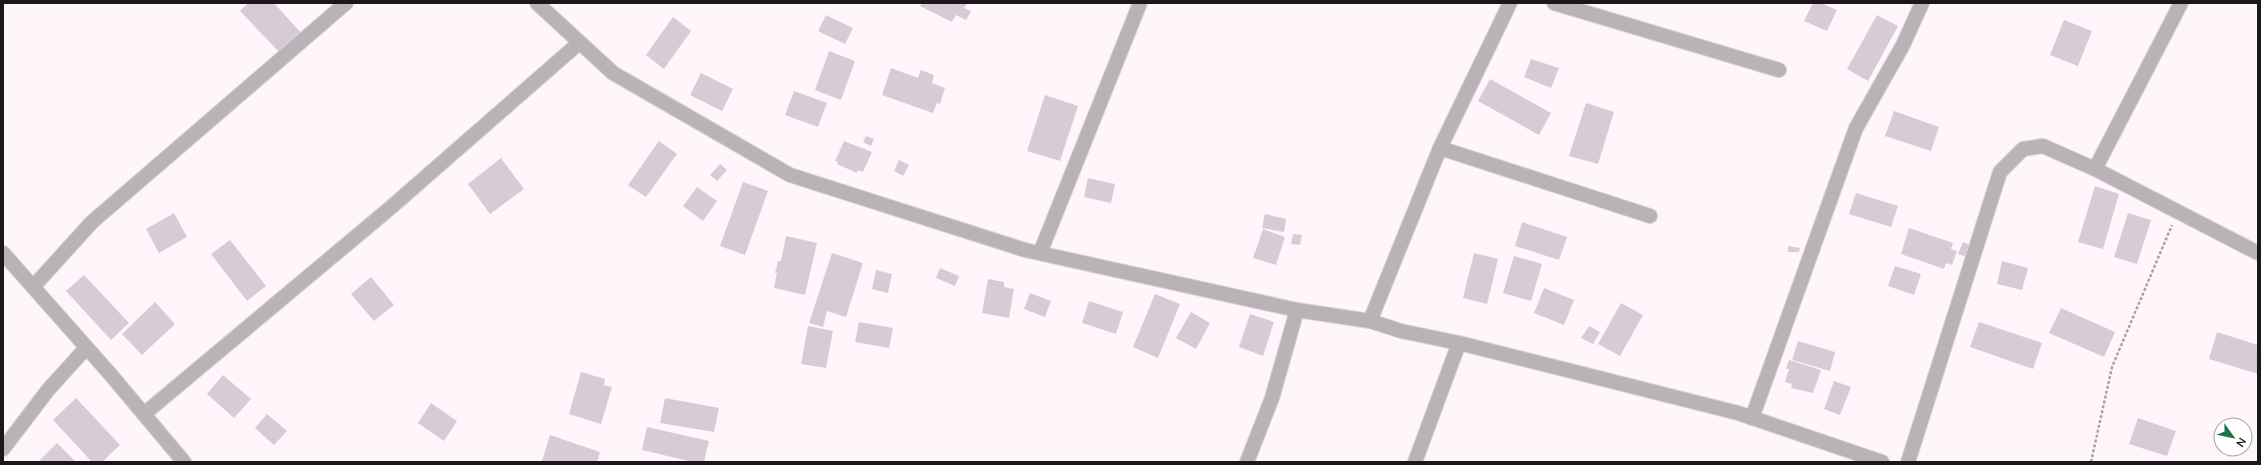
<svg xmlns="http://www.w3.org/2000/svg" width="2261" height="465" font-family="'Nunito Sans',sans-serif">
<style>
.building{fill:#d8cbd5}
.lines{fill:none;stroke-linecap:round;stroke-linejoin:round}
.minor-casing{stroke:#dbd2d8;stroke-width:16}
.path{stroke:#a8a1a6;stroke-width:2.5;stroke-dasharray:3 2;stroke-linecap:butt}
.minor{stroke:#b9b3b7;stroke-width:14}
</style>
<rect width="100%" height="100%" fill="#fff6fc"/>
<!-- building -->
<g class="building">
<polygon points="248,3 274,3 302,34 281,54 240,11"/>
<polygon points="922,3 967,3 964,8 971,11 966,20 956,15 952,22 920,6"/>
<polygon points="1813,3 1821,3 1837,10 1827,31 1804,21"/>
<polygon points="826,15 853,28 845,44 818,31"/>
<polygon points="1877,15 1898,26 1868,81 1847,69"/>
<polygon points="673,17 691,31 664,69 646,55"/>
<polygon points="2064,20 2092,31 2078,66 2050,55"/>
<polygon points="829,51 855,61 841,100 815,90"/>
<polygon points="1531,59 1559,68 1551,88 1524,77"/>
<polygon points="891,68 918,78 921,70 934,75 932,83 945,88 940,104 937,103 933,113 882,95"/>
<polygon points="701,73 733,89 722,111 690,95"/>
<polygon points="1490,79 1551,113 1539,135 1478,101"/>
<polygon points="794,91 827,103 818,127 785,115"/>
<polygon points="1045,95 1078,106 1060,161 1027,151"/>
<polygon points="1586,103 1614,112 1598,164 1569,156"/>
<polygon points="1894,111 1939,127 1931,151 1885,136"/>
<polygon points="866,136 874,139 871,146 863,142"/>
<polygon points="659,141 677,154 646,197 628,185"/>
<polygon points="844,141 872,152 863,172 858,170 857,173 837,164 838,162 835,161"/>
<polygon points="501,158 524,189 490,214 468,184"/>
<polygon points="899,160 909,165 903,176 894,171"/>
<polygon points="720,164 727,170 717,181 710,175"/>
<polygon points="1088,178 1115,184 1111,203 1084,197"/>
<polygon points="743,182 768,191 745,255 720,246"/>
<polygon points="2095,186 2119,194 2103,249 2078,242"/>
<polygon points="697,187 717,201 703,221 683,206"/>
<polygon points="1856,193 1898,206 1891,227 1849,214"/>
<polygon points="174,213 187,237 159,253 146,229"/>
<polygon points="2128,213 2151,220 2137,264 2114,257"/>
<polygon points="1265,214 1286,219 1284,232 1262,228"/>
<polygon points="1522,222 1567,237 1559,260 1515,246"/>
<polygon points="1909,228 1953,243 1951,249 1957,251 1952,265 1946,263 1944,269 1901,254"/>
<polygon points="1263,229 1285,237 1276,265 1253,258"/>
<polygon points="1293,234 1302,235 1300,245 1291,244"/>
<polygon points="786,236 817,243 805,295 774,288 777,273 775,273 778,261 781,261"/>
<polygon points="230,240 266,286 247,301 211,254"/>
<polygon points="1963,242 1973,246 1969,258 1958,254"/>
<polygon points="1788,246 1800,248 1799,252 1788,252"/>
<polygon points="832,253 863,263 846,317 827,311 823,327 809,323"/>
<polygon points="1474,253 1498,259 1487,304 1463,298"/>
<polygon points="1514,256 1542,264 1531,301 1503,293"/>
<polygon points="2002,261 2028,268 2022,290 1997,284"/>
<polygon points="1895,266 1921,274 1914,295 1888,286"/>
<polygon points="940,268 959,276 955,286 936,278"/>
<polygon points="876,270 892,274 888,293 872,289"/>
<polygon points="84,275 129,323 111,340 66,291"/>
<polygon points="371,277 394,305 374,321 351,294"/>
<polygon points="988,279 1004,282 1004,287 1014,289 1009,318 982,313"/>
<polygon points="1544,288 1574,300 1564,325 1534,313"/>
<polygon points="1030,293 1051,301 1045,317 1024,309"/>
<polygon points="1155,294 1180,304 1158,358 1133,347"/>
<polygon points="1089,301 1123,312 1116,334 1082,323"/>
<polygon points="155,302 175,324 142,355 122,334"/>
<polygon points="1621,303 1643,315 1620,356 1598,344"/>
<polygon points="2061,308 2115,332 2104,357 2049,333"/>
<polygon points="1191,312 1210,323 1196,349 1176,338"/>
<polygon points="1250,314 1274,322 1263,356 1239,347"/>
<polygon points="859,322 893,328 889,348 855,342"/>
<polygon points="1979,322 2042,343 2033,369 1970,347"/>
<polygon points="808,326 833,331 826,368 801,364"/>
<polygon points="1589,326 1600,332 1593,344 1581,338"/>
<polygon points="2217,332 2258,345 2258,374 2209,359"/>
<polygon points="1798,341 1835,352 1830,371 1792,360"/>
<polygon points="1789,360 1821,370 1813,393 1791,388 1792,384 1785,382 1789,369 1786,369"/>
<polygon points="581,372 605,379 604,385 612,387 601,424 569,414"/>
<polygon points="223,375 251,399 234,418 207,394"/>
<polygon points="1834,381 1851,387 1840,415 1824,409"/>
<polygon points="76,398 120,445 102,462 92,462 53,420"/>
<polygon points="665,398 719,408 714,432 660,423"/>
<polygon points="431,403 457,421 444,441 418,423"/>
<polygon points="267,414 287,431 274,445 255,428"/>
<polygon points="2138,418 2176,431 2167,456 2129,444"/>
<polygon points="647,427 709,441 704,462 693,462 642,450"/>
<polygon points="550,435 600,452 597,462 542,461"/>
<polygon points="57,443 76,462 39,461"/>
</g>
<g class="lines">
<defs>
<g id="minor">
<polyline points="537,3 613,73 790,175 1025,250 1297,310 1370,321 1401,331 1459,343 1738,413 1882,462"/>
<polyline points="1554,3 1779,70"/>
<polyline points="1440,148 1650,216"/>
<polyline points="2095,169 2181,3"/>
<polyline points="3,253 111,375 184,462"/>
<polyline points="1040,253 1140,3"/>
<polyline points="33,287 92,222 346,3"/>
<polyline points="1370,321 1440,148 1510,3"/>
<polyline points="144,414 389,209 579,43"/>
<polyline points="1752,418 1856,128 1903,45 1922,3"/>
<polyline points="3,449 48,390 86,348"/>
<polyline points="1247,462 1272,398 1297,310"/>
<polyline points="1415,462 1459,343"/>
<polyline points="1908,462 2000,172 2023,149 2043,146 2095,169 2258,253"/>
</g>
</defs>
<!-- minor casing -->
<use href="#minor" class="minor-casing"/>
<!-- path -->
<polyline class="path" points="2091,462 2112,367 2172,225"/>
<!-- minor -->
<use href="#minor" class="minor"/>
</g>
<!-- border -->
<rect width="2261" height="465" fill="none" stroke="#1c171b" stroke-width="8"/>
<!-- north arrow -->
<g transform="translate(2233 437) rotate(123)"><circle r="19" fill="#ffffff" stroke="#a4a2a4"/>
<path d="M0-3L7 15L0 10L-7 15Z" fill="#217345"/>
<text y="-6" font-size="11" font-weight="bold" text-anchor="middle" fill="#1c171b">N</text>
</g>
</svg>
